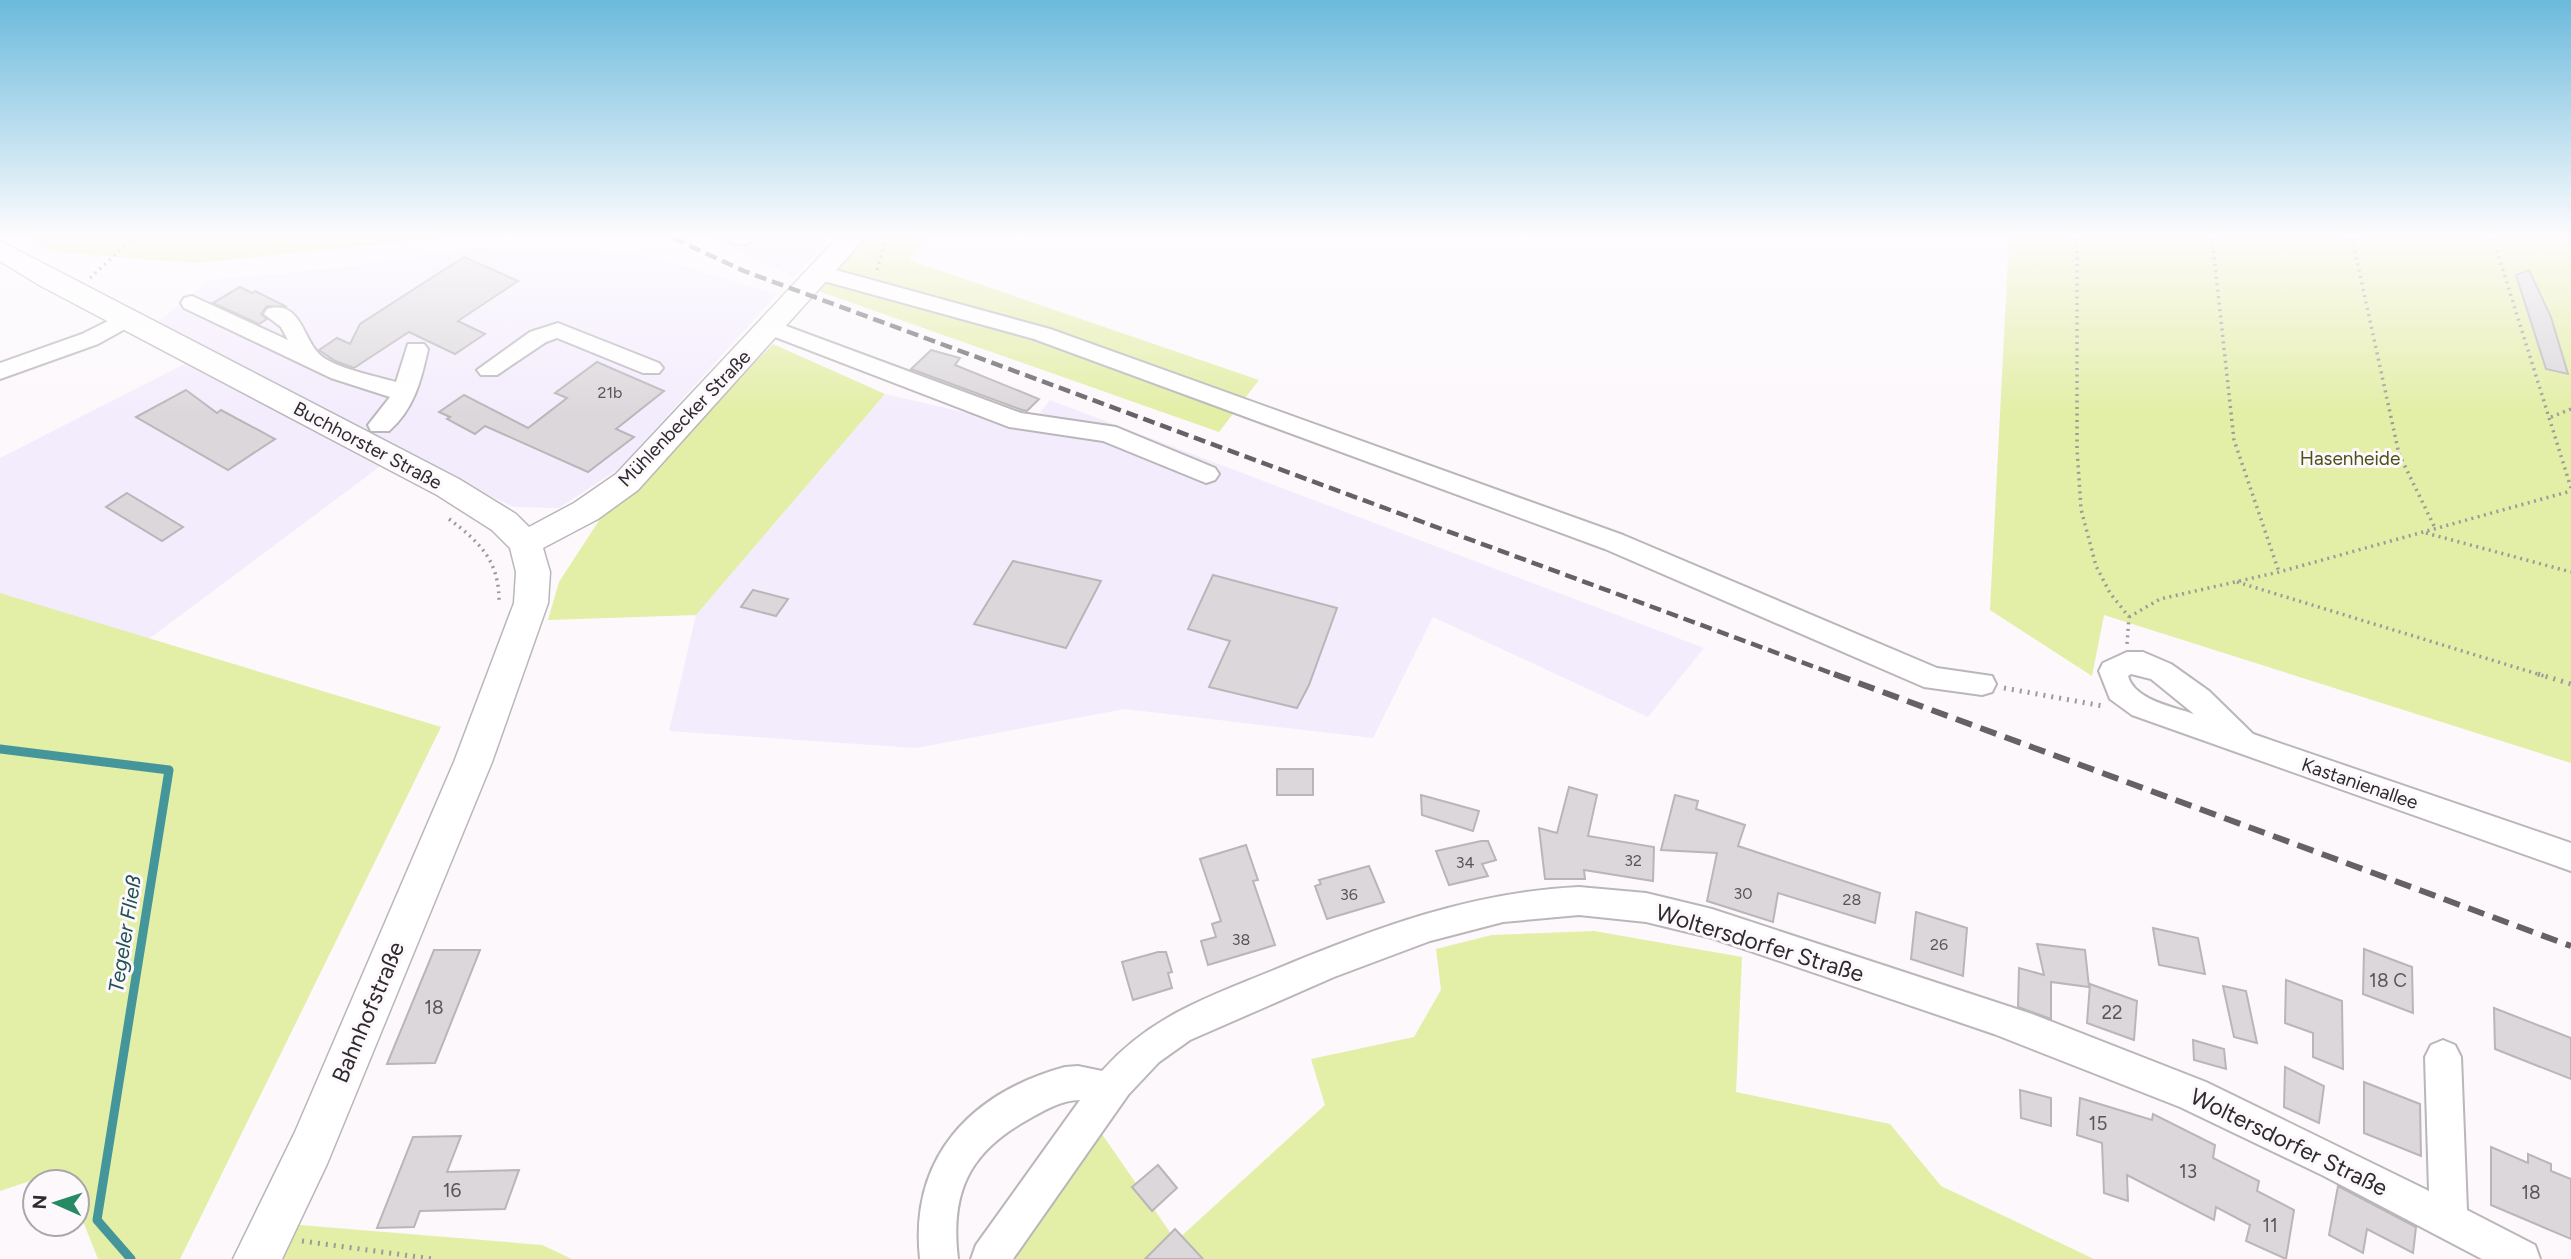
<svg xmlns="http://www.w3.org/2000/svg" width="2571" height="1259" font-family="Figtree,sans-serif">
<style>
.commercial{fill:#f3ecfd}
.green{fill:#e3eea6}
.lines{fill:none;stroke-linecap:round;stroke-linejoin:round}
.stream{stroke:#45969a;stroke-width:9}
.building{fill:#dbd7db;stroke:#b9b6ba;stroke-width:2}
.minor-casing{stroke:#bab6ba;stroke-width:4}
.major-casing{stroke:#bab6ba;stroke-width:3}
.path-far1{stroke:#9d9a9d;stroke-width:3.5;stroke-dasharray:2 4.5;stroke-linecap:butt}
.path{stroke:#9d9a9d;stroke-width:5;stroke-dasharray:2 6;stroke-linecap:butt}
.minor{fill:#fff;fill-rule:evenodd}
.major{fill:#fff;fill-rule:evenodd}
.rail-far1{stroke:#656265;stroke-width:4.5;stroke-dasharray:12 6;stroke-linecap:butt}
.rail{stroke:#656265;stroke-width:6;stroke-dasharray:17 9;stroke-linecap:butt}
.labels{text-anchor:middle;stroke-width:6;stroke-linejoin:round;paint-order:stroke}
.number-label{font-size:16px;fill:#585658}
.street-label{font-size:19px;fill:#2d2b2d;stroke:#fcf8fc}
.park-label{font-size:19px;fill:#4b5117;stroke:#fcf8fc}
.near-number-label{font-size:19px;fill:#585658}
.water-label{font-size:21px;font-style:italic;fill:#205254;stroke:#fcf8fc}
.near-street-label{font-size:23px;fill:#2d2b2d;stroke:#fcf8fc}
</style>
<rect width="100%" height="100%" fill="#fcf8fc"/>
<!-- commercial -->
<g class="commercial">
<polygon points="705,238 830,238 794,276"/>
<polygon points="471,248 595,250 650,256 777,294 620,468 559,508 514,507 395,452 374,471 99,676 0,626 0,458 206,353 155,324 210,280 338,268"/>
<polygon points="885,394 1029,427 1050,400 1704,648 1648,717 1433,617 1373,738 1125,709 916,748 669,731 696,615"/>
</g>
<!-- green -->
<g class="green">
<polygon points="29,238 449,238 196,263 52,252"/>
<polygon points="862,238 927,238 909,260 1259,380 1219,432 818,291"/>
<polygon points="2009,238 2571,238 2571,763 2104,615 2092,676 1990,610"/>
<polygon points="773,344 885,394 696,615 548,620 559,582 600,519"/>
<polygon points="0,593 441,727 180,1259 98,1259 77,1206 77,1182 68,1182 63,1170 0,1191"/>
<polygon points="1594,931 1742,957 1736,1092 1890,1124 1941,1186 2094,1259 1010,1259 1097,1127 1176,1241 1325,1105 1311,1059 1414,1037 1441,990 1436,949 1492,935"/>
<polygon points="299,1225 542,1245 572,1259 272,1259"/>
</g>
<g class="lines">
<!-- stream -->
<polyline class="stream" points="0,749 169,770 97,1220 131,1259"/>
</g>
<!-- building -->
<g class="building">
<polygon points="464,257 518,281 458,321 485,334 455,354 409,332 354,368 335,361 319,350 337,338 350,344 360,324"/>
<polygon points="2529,270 2551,317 2568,374 2546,369 2516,275"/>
<polygon points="240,287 252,293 255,291 287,307 267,306 261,314 267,319 259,324 213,303"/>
<polygon points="931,350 960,358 955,365 1039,399 1027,411 1022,410 911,369"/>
<polygon points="597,362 664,391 616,429 634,437 588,472 485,426 475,434 447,419 450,417 439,412 464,395 528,428 567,398 555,393"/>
<polygon points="186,390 217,413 221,410 275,439 228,470 136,417"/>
<polygon points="127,493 183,527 162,541 106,507"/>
<polygon points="1013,561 1101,581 1066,648 974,624"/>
<polygon points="1213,575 1337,608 1309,685 1297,708 1209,687 1230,641 1188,629"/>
<polygon points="753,590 788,599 776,616 741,607"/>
<rect x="1277" y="769" width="36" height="26"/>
<polygon points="1569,787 1597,795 1588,836 1654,847 1653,881 1584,870 1585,879 1545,879 1539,828 1557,833"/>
<polygon points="1421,795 1479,811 1473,831 1422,815"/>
<polygon points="1675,795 1698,801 1696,809 1745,825 1738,846 1880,893 1875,923 1778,893 1773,922 1707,901 1717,853 1661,850"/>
<polygon points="1481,841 1488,841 1496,860 1482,864 1488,876 1449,885 1436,851"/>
<polygon points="1246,845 1258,880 1253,881 1275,945 1208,965 1201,941 1216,937 1212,924 1221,921 1200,859"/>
<polygon points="1369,866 1384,902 1327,919 1315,886 1321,884 1319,880"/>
<polygon points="1916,912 1967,928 1963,976 1911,959"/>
<polygon points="2153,928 2198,938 2205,974 2159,965"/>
<polygon points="2037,944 2085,950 2089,987 2051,982 2051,1019 2018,1007 2019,968 2044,975"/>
<polygon points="2364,949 2412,967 2413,1013 2363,994"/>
<polygon points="434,950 480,950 435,1063 387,1064"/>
<polygon points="1158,952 1166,952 1172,972 1168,973 1172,988 1133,1000 1122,962"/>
<polygon points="2286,980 2342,1001 2343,1069 2313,1057 2313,1033 2285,1023"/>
<polygon points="2090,984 2137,1001 2134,1040 2087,1023"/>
<polygon points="2223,986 2246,991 2257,1043 2234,1037"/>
<polygon points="2494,1008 2571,1038 2571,1079 2495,1049"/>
<polygon points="2193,1040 2224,1049 2226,1069 2194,1060"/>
<polygon points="2285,1067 2324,1086 2319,1123 2284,1107"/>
<polygon points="2364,1082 2420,1104 2421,1156 2364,1133"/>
<polygon points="2020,1090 2051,1098 2051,1126 2021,1118"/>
<polygon points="2080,1098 2152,1120 2153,1114 2215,1145 2213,1158 2259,1181 2257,1191 2294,1210 2286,1259 2246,1241 2250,1225 2216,1207 2214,1220 2127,1175 2128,1201 2104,1193 2102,1143 2077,1135"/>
<polygon points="461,1136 447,1172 519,1170 505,1209 420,1211 414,1227 377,1228 413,1137"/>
<polygon points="2491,1147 2528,1163 2528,1154 2551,1164 2551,1171 2571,1179 2571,1239 2491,1205"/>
<polygon points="1158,1165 1177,1188 1152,1211 1132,1187"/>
<polygon points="2338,1186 2416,1227 2413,1253 2367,1229 2363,1253 2329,1235"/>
<polygon points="1175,1229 1203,1259 1145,1259"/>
</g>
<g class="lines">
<defs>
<g id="minor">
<polygon points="728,238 758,238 747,244 731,243"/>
<polygon points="821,266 1050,329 1623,535 1937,668 1992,676 1996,684 1992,692 1982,695 1924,687 1605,549 1034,339 813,278 810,273"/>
<path d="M 192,296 L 288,340 L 281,327 L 264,314 L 267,309 C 301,300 302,337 319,354 C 333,368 376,376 396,382 L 408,344 L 424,344 L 428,349 C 421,381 414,409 389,431 L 371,431 L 368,425 L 390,397 L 331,378 L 184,308 L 181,303 L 184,298 Z"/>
<polygon points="126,312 134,314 137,319 134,324 98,344 0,379 0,363 82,334"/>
<polygon points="770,320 1021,413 1116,427 1215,468 1219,474 1215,480 1206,483 1103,441 1009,427 762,332 759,327 762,322"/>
<polygon points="558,323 659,363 663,368 659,373 643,373 557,338 546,342 497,375 481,375 477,370 530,332"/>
<path d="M 2127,652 L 2143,652 L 2171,664 L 2209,691 L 2253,734 L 2571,843 L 2571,871 L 2132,715 L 2110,699 L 2099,671 L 2103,663 ZM 2131,674 L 2151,679 L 2194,714 C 2174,707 2134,700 2128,676 Z"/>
<path d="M 1579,887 L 1646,893 L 1712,909 L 2032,1014 L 2206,1082 L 2429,1191 L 2425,1057 L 2431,1045 L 2443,1040 L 2455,1045 L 2461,1057 L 2467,1210 L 2535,1245 L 2540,1259 L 2482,1259 L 2322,1175 L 2180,1107 L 1994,1034 L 1712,938 L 1646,922 L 1579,915 L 1503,922 L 1430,941 L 1334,977 L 1190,1040 L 1159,1062 L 1128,1095 L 1013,1259 L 971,1259 L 976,1245 L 1080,1100 C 1061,1100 1045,1110 1029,1119 C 969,1152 950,1192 958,1259 L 920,1259 C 909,1158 970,1093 1065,1067 L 1078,1066 L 1102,1071 C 1152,1015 1207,998 1274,970 C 1373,929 1470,892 1579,887 Z"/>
</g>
<polygon id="major" points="837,238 865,238 638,490 598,519 543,548 550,572 548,603 492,762 327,1164 282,1259 233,1259 295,1132 454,762 514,603 516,572 510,548 492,530 437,495 39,285 0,261 0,241 459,479 516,514 529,527 574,503 616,474"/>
</defs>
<!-- minor casing -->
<use href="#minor" class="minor-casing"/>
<!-- major casing -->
<use href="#major" class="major-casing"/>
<!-- path-far1 -->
<g class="path-far1">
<polyline points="2077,238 2077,449 2081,509 2096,566 2110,593 2129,617 2127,644"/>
<polyline points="2212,238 2234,440 2279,572"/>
<polyline points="2352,238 2399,454 2436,530"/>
<polyline points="2493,238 2571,488"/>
<polyline points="877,270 886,238"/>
<polyline points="90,278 133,238"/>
<polyline points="2551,417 2571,409"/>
<path d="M 449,519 C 481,543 500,562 499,604"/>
<polyline points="2426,533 2571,572"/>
<polyline points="2237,582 2544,676"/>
<polyline points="2129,617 2160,599 2279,572 2571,491"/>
</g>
<!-- path -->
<g class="path">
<polyline points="2538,674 2571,684"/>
<polyline points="2004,688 2103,706"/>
<polyline points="302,1241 433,1259"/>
</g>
<!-- minor -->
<use href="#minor" class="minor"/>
<!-- major -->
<use href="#major" class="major"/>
<!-- rail-far1 -->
<polyline class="rail-far1" points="673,238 744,271 1839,676"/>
<!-- rail -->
<polyline class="rail" points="1834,674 2571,946"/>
</g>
<!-- sky -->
<linearGradient id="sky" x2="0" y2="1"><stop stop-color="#6bbadc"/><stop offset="0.57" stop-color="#fefcfe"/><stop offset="1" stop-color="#fefcfe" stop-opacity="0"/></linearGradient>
<rect width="2571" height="414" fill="url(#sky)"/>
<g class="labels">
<!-- number labels -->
<g class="number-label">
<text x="610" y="398">21b</text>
<text x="1633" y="866">32</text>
<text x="1465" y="868">34</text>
<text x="1743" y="899">30</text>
<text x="1349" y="900">36</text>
<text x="1852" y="905">28</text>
<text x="1241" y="945">38</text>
<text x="1939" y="950">26</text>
</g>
<!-- street labels -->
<g class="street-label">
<text transform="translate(684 418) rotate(-46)" y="7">Mühlenbecker Straße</text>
<text transform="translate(368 445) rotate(28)" y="7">Buchhorster Straße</text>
<text transform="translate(2360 783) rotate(19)" y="7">Kastanienallee</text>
</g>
<!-- park labels -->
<g class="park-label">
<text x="2350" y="465">Hasenheide</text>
</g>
<!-- near-number labels -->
<g class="near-number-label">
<text x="2388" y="987">18 C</text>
<text x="434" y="1014">18</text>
<text x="2112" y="1019">22</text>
<text x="2098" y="1130">15</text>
<text x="2188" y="1178">13</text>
<text x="452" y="1197">16</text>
<text x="2531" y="1199">18</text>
<text x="2270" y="1232">11</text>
</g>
<!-- water labels -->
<g class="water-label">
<text transform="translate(125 934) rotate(-81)" y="7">Tegeler Fließ</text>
</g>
<!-- near-street labels -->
<g class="near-street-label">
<text transform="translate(1760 943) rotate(17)" y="8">Woltersdorfer Straße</text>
<text transform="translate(368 1012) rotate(-67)" y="8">Bahnhofstraße</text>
<text transform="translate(2289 1142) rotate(26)" y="8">Woltersdorfer Straße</text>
</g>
</g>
<!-- north arrow -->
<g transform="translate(56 1203) rotate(273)"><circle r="33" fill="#fcf8fc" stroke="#a9a6a9" stroke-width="2"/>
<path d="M0-5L12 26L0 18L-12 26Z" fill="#268a64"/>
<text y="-10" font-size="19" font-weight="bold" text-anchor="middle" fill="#2d2b2d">N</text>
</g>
</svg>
